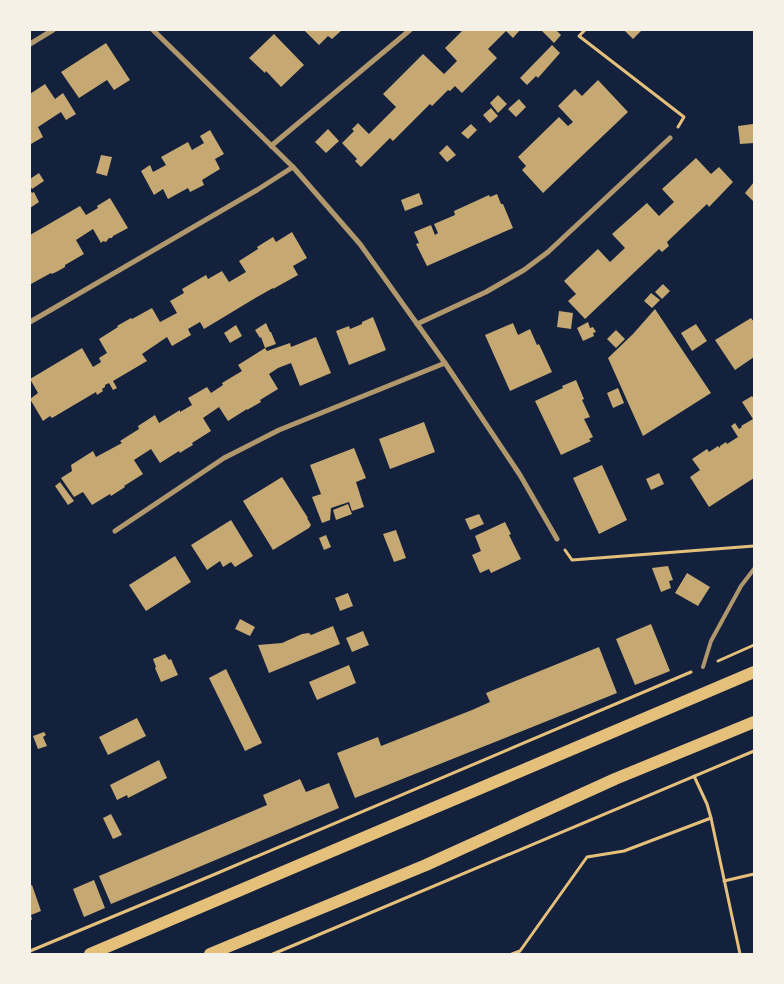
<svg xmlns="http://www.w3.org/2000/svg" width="784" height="984" font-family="'DM Sans',sans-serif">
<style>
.building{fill:#c6a872}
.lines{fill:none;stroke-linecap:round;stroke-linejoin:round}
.path{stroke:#e5c07b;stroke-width:3}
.service{stroke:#b1986c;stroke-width:4}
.minor{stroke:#b1986c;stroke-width:5}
.primary{stroke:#e5c07b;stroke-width:12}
</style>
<rect width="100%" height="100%" fill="#14213d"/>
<!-- building -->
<g class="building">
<polygon points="304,30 342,30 332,39 328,36 319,45"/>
<polygon points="463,30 520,30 513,38 506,31 488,49 497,58 462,93 455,86 450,91 448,90 432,106 430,104 393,141 390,138 361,167 355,161 357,159 342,143 354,131 352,129 358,123 369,134 396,107 383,94 423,54 444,74 457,61 445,48"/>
<polygon points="541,30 556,30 561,35 554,43"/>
<polygon points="624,30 642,30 633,39"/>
<polygon points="274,34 304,65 281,87 266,71 265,73 249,58"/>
<polygon points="106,43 130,80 114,90 107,80 79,98 61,72"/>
<polygon points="552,45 560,53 538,78 536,76 527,85 520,78"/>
<polygon points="598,80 628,112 543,193 522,170 526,166 518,157 559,117 568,126 573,122 558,106 575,89 582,96"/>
<polygon points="45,84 55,99 63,93 76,114 66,120 61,112 38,127 43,137 31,144 30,142 30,94"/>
<polygon points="498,95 507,104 498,113 490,103"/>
<polygon points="519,99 526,107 516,117 508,109"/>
<polygon points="491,108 498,116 490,123 483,115"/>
<polygon points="471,124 477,130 468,139 461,133"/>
<polygon points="753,124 754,143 740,144 738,126"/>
<polygon points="328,129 339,141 326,153 315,142"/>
<polygon points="210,130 224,154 215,159 220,169 202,180 204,185 190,192 188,188 168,199 163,189 154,195 141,171 150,165 153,172 166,165 161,157 188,142 192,150 204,143 200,136"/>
<polygon points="447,145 456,155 447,162 439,153"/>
<polygon points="101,155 112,157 107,176 96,173"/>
<polygon points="696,158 711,174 719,167 733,182 709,207 707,204 667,242 669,246 662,252 659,249 585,319 568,301 576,294 564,281 598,249 610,262 625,248 612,234 647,203 659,216 674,202 662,189"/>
<polygon points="39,173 44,181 32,189 30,186 30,179"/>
<polygon points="754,182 754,202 745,193"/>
<polygon points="30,190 32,193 34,192 39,202 30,208"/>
<polygon points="419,193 423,204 405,211 401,200"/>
<polygon points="497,194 501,204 503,204 513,228 427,266 416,244 419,243 414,232 431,225 435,235 438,233 434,224 455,215 454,211 489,195 490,197"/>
<polygon points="110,198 128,228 113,236 112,238 109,238 106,242 103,241 101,243 93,229 76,240 84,254 65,265 65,267 58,271 52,274 51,273 31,284 30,281 30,235 80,206 86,215 98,208 97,206"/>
<polygon points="292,232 307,258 293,266 298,275 273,289 273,288 252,300 204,329 200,322 188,329 191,335 172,346 167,337 142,354 147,361 113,381 117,388 113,390 109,383 105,385 105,387 102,389 103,391 97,395 96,392 52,418 50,416 43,421 30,399 38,393 30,379 82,348 93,367 101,362 99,358 107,353 99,339 118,327 117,326 131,318 132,319 152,308 160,322 177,313 170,301 184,293 182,289 206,275 208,279 222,271 229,282 246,272 239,261 258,249 257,247 273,237 276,242"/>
<polygon points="663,284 670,291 662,299 655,292"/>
<polygon points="651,293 660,300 652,308 644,301"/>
<polygon points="655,309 711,393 643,436 608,358 633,334"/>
<polygon points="559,311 573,313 571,329 557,327"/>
<polygon points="373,317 386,350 349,365 336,331 349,326 350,329 362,324 362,322"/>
<polygon points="751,318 754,322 754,357 735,370 715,340"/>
<polygon points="588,322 590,328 593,327 596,332 593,333 594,336 583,341 577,328"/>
<polygon points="266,323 270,332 271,332 276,344 265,348 261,337 260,338 255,330"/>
<polygon points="513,323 518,335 530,329 537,345 539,344 552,372 510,391 485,335"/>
<polygon points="696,324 707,341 692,351 681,333"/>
<polygon points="236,325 242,336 230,343 224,333"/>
<polygon points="616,330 625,339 616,348 607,339"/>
<polygon points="316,337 331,373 300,386 291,363 278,368 269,374 278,389 260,400 261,402 247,410 247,409 228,421 219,407 203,418 211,431 192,443 193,445 186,449 180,453 179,451 160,463 151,449 134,460 143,474 124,486 125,487 111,496 110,494 92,505 83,492 74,497 61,478 72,471 71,465 93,451 96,457 122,443 120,441 139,429 138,426 155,415 159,423 180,410 180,412 192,405 188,398 207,387 211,393 223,385 222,383 242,371 238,365 265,348 267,351 290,343 291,347"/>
<polygon points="576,380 584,399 582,400 590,417 584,419 593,437 589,439 591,441 561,455 535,401 563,388 562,386"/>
<polygon points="618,388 624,403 613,408 607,393"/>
<polygon points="752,396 754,399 754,478 709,507 690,477 700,470 692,459 707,449 709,452 718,446 720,448 720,446 726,442 727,444 738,437 731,426 735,423 739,429 742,427 741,426 753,419 742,402"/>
<polygon points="424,422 435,452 390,469 379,439"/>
<polygon points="354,448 366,478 356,482 364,507 352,511 349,502 331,508 330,520 322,523 312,497 321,494 310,465"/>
<polygon points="602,465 627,520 599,534 573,478"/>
<polygon points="659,473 664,484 651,490 646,479"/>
<polygon points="282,477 308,518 307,518 311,525 309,528 273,550 243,501"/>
<polygon points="60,482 74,501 68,505 55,486"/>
<polygon points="348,504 352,514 336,520 333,510"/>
<polygon points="479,514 484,524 470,530 465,519"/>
<polygon points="231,520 253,556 235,567 231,562 223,567 220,561 207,570 191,545"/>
<polygon points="505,522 511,534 509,535 521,559 491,573 489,569 480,573 472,555 481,551 475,536"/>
<polygon points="396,530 406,558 394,562 383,534"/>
<polygon points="326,535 331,547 324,550 319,538"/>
<polygon points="175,556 191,582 146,611 129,585"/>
<polygon points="668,566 673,580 669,581 671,588 661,592 652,568"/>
<polygon points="687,573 710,587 698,606 675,593"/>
<polygon points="348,593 353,606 340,611 335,598"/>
<polygon points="240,619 255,627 250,636 235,629"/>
<polygon points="651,624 670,671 635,685 616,639"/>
<polygon points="333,626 340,644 269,673 258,645 282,643 302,634 309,633 311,635"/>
<polygon points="363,631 369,645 352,652 346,638"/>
<polygon points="599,647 617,693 355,798 337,753 378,737 381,746 472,710 490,702 486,693"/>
<polygon points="165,654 169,660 171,659 178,675 161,682 155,668 156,667 153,659"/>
<polygon points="349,665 356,683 317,700 309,682"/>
<polygon points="226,669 262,743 245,751 209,678"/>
<polygon points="137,718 146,736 108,755 99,737"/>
<polygon points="44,732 46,735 43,737 47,746 38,749 33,736"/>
<polygon points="159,760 167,778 128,798 127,795 117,800 110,785"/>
<polygon points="300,779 306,792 329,783 339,808 111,904 99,876 267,805 263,795"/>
<polygon points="111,814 122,835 113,839 103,818"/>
<polygon points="94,880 105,908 84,917 73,889"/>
<polygon points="32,885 41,911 31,915 32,920 30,920 30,886"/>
</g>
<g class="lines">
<!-- path -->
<g class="path">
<polyline points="585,30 579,36 684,117 678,127"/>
<polyline points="565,550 572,560 754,546"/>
<polyline points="718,661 754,645"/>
<polyline points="694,776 707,804 711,818 740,954"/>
<polyline points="724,881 754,874"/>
<polyline points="30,951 213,875 691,672"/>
<polyline points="273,954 754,751"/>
<polyline points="512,954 520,951 587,857 624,851 711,818"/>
</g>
<!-- service -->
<polyline class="service" points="703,667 711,641 741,586 754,569"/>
<!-- minor -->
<g class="minor">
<polyline points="153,30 293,167 360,244 445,363 520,475 557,539"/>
<polyline points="30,44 53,30"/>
<polyline points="271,146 410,30"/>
<polyline points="30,322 257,190 293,167"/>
<polyline points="417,324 486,292 524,270 548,252 670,138"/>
<polyline points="115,531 224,458 279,430 445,363"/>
</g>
<!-- primary -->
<g class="primary">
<polyline points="90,954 754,672"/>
<polyline points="210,954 426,865 615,779 754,722"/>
</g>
</g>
<!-- border -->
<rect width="784" height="984" fill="none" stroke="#f6f1e7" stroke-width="62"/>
</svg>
